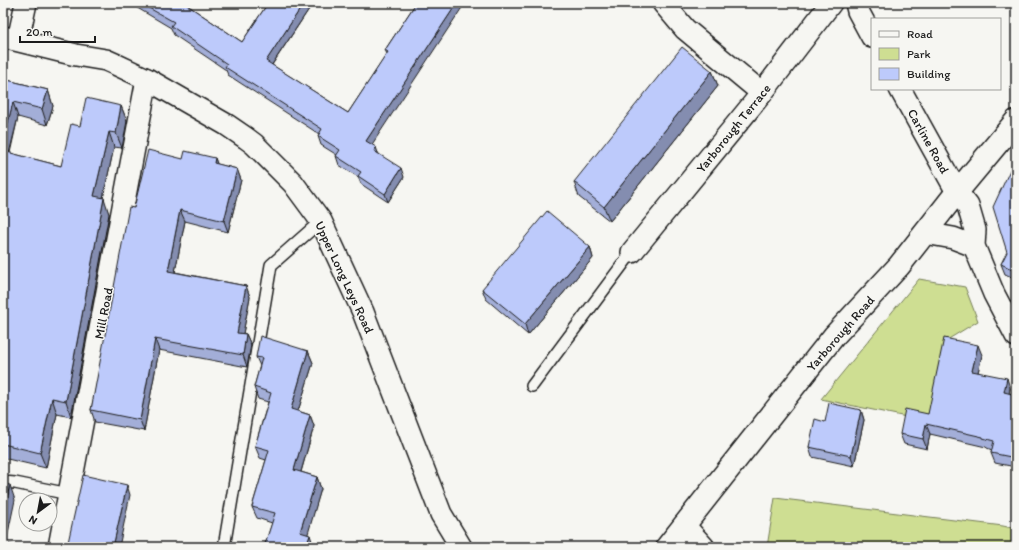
<svg xmlns="http://www.w3.org/2000/svg" width="1019" height="550" font-family="Itim,sans-serif">
<style>
.green{fill:#cede92;stroke:#757d57}
.lines{fill:none;stroke-linecap:round;stroke-linejoin:round}
.service-casing{stroke:#1c1c1c;stroke-width:14}
.minor-casing{stroke:#1c1c1c;stroke-width:24}
.tertiary-casing{stroke:#1c1c1c;stroke-width:25}
.secondary-casing{stroke:#1c1c1c;stroke-width:25}
.service{stroke:#f6f6f2;stroke-width:11}
.minor{stroke:#f6f6f2;stroke-width:21}
.tertiary{stroke:#f6f6f2;stroke-width:22}
.secondary{stroke:#f6f6f2;stroke-width:22}
.wall{fill:#a3aed8;stroke:#1c1c1c}
.shaded-wall{fill:#848db0;stroke:#1c1c1c}
.building{fill:#bdcafb;stroke:#1c1c1c}
.labels{text-anchor:middle;stroke-width:3;stroke-linejoin:round;paint-order:stroke}
.street-label{font-size:13px;fill:#1c1c1c;stroke:#f6f6f2}
</style>
<rect width="100%" height="100%" fill="#f6f6f2"/>
<filter id="ink" filterUnits="userSpaceOnUse"><feTurbulence type="fractalNoise" baseFrequency=".025" numOctaves="2"/><feDisplacementMap in="SourceGraphic" scale="8" xChannelSelector="R" yChannelSelector="G"/><feConvolveMatrix kernelMatrix="1 2 1 2 8 2 1 2 1" color-interpolation-filters="sRGB"/></filter>
<g filter="url(#ink)">
<!-- green -->
<g class="green">
<polygon points="919,279 965,287 978,321 947,340 930,422 821,399"/>
<polygon points="775,498 1003,526 1016,529 1016,547 767,547"/>
</g>
<g class="lines">
<defs>
<g id="service">
<polyline points="532,386 632,252"/>
<polyline points="3,482 15,483 69,494"/>
<polyline points="224,547 271,265 321,221"/>
</g>
<g id="minor">
<polyline points="663,3 685,29 762,93"/>
<polyline points="856,3 858,11 872,37"/>
<polyline points="3,37 76,55 106,60 115,64 147,79 227,125 246,138 254,144 293,183 321,221 363,312 441,514 461,547"/>
<polyline points="18,40 26,3"/>
<polyline points="900,89 957,192 968,206 975,230 974,246 994,294 1016,336"/>
<polyline points="925,233 953,238 974,246"/>
<polyline points="632,252 762,93 831,3"/>
<polyline points="59,547 147,79"/>
</g>
<polyline id="tertiary" points="684,526 703,547"/>
<polyline id="secondary" points="667,547 834,336 899,266 957,192 1016,121"/>
</defs>
<!-- service casing -->
<use href="#service" class="service-casing"/>
<!-- minor casing -->
<use href="#minor" class="minor-casing"/>
<!-- tertiary casing -->
<use href="#tertiary" class="tertiary-casing"/>
<!-- secondary casing -->
<use href="#secondary" class="secondary-casing"/>
<!-- service -->
<use href="#service" class="service"/>
<!-- minor -->
<use href="#minor" class="minor"/>
<!-- tertiary -->
<use href="#tertiary" class="tertiary"/>
<!-- secondary -->
<use href="#secondary" class="secondary"/>
</g>
<!-- wall -->
<g class="wall">
<polygon points="129,3 184,3 242,42 268,3 313,3 272,65 348,113 387,54 385,50 416,3 372,144 379,154 404,177 388,202 361,184 358,177 339,165 336,156 337,155 321,145 318,136 319,134 228,75 226,70 174,35 171,28"/>
<polygon points="712,71 718,86 610,221 579,197 574,182"/>
<polygon points="3,79 48,90 53,106 47,125 18,117 10,153 61,166 80,126 121,106 127,121 122,148 114,147 103,198 109,214 71,417 57,414 46,468 3,458"/>
<polygon points="215,158 217,164 237,169 241,180 228,232 185,221 175,272 246,286 250,297 243,333 246,334 251,345 247,367 159,350 144,431 95,422 91,410 134,208"/>
<polygon points="1016,160 1016,279 1005,274 1001,264 1007,252"/>
<polygon points="590,247 593,258 528,335 486,299 482,289"/>
<polygon points="308,351 313,363 298,411 310,415 314,426 301,472 317,477 321,489 307,534 314,547 264,547 272,523 257,518 252,507 266,460 260,458 255,446 268,402 258,399 254,387 260,366 256,357"/>
<polygon points="982,355 978,372 1010,388 1009,393 1016,395 1016,467 995,463 991,453 992,450 987,448 986,447 930,434 927,449 904,444 900,434 928,414"/>
<polygon points="861,410 864,420 854,466 812,457 809,447 825,422"/>
</g>
<!-- shaded-wall -->
<g class="shaded-wall">
<polygon points="304,3 313,3 269,69 266,61"/>
<polygon points="457,3 465,3 369,149 366,141"/>
<polygon points="712,71 718,86 610,221 604,207"/>
<polygon points="48,90 53,106 47,125 42,109"/>
<polygon points="13,102 18,117 6,166 3,157 3,142"/>
<polygon points="121,106 127,121 122,148 116,133"/>
<polygon points="109,132 114,147 100,212 94,196"/>
<polygon points="376,147 379,156 374,151"/>
<polygon points="215,158 219,169 214,163"/>
<polygon points="401,168 404,177 388,202 385,194"/>
<polygon points="237,169 241,180 228,232 224,221"/>
<polygon points="104,198 109,214 71,417 66,401"/>
<polygon points="180,210 185,221 173,282 168,271"/>
<polygon points="590,247 593,258 528,335 525,324"/>
<polygon points="246,286 250,297 241,344 237,333"/>
<polygon points="246,334 251,345 247,367 243,355"/>
<polygon points="155,339 159,350 144,431 140,420"/>
<polygon points="978,345 982,355 976,381 972,371"/>
<polygon points="308,351 313,363 295,421 291,409"/>
<polygon points="1007,378 1010,388 1008,402 1004,392"/>
<polygon points="52,398 57,414 46,468 40,453"/>
<polygon points="861,410 864,420 854,466 851,456"/>
<polygon points="310,415 314,426 298,482 294,470"/>
<polygon points="926,424 930,434 927,449 923,439"/>
<polygon points="317,477 321,489 305,544 300,532"/>
<polygon points="10,485 15,500 5,547 3,547 3,515"/>
<polygon points="127,485 130,495 119,547 113,547"/>
<polygon points="310,535 314,547 306,547"/>
</g>
<!-- building -->
<g class="building">
<polygon points="140,3 184,3 242,42 268,3 304,3 266,61 348,113 388,52 385,50 416,3 457,3 366,141 376,147 374,151 401,168 385,194 358,176 361,172 336,156 340,150 318,136 322,129 225,67 227,64 171,26 174,22"/>
<polygon points="682,47 712,71 604,207 574,182"/>
<polygon points="3,79 48,90 42,109 13,102 3,142"/>
<polygon points="86,98 121,106 116,133 109,132 94,196 104,198 66,401 52,398 40,453 3,444 3,151 61,166 71,124 80,126"/>
<polygon points="148,150 183,159 185,151 215,158 214,163 237,169 224,221 180,210 168,271 246,286 237,333 246,334 243,355 155,339 140,420 91,410 129,207 134,208"/>
<polygon points="1015,159 1016,160 1016,271 1001,264 1007,252 993,207"/>
<polygon points="547,211 590,247 525,324 482,289"/>
<polygon points="260,336 308,351 291,409 310,415 294,470 317,477 300,532 310,535 306,547 264,547 275,513 252,507 269,450 255,446 271,393 254,387 262,358 256,357"/>
<polygon points="944,338 978,345 972,371 1007,378 1004,392 1016,395 1016,458 991,453 994,441 983,438 983,437 926,424 923,439 900,434 905,409 928,414"/>
<polygon points="829,403 861,410 851,456 809,447 815,419 825,422"/>
<polygon points="83,475 127,485 113,547 67,547"/>
<polygon points="3,484 10,485 3,515"/>
<polygon points="3,543 21,547 3,547"/>
</g>
</g>
<g class="labels">
<!-- street labels -->
<g class="street-label">
<text transform="translate(733 128) rotate(-51)" y="5">Yarborough Terrace</text>
<text transform="translate(929 141) rotate(61)" y="5">Carline Road</text>
<text transform="translate(345 277) rotate(65)" y="5">Upper Long Leys Road</text>
<text transform="translate(103 313) rotate(-79)" y="5">Mill Road</text>
<text transform="translate(840 333) rotate(-49)" y="5">Yarborough Road</text>
</g>
</g>
<!-- margin -->
<rect width="1019" height="550" fill="none" stroke="#f6f6f2" stroke-width="16"/>
<rect x="8" y="8" width="1003" height="534" fill="none" stroke="#1c1c1c" stroke-width="1.5" filter="url(#ink)"/>
<!-- legend -->
<rect x="871" y="18" width="130" height="72" fill="#f6f6f2" stroke="#9f9f9c"/>
<rect x="879" y="31" width="20" height="6" fill="#f6f6f2" stroke="#9f9f9c"/>
<text x="907" y="38" font-size="12" fill="#1c1c1c">Road</text>
<rect x="879" y="48" width="20" height="12" fill="#cede92" stroke="#9f9f9c"/>
<text x="907" y="58" font-size="12" fill="#1c1c1c">Park</text>
<rect x="879" y="68" width="20" height="12" fill="#bdcafb" stroke="#9f9f9c"/>
<text x="907" y="78" font-size="12" fill="#1c1c1c">Building</text>
<!-- north arrow -->
<g transform="translate(38 512) rotate(212)"><circle r="19" fill="#f6f6f2" stroke="#9f9f9c"/>
<path d="M0-3L7 15L0 10L-7 15Z" fill="#1c1c1c"/>
<text y="-6" font-size="11" font-weight="bold" text-anchor="middle" fill="#1c1c1c">N</text>
</g>
<!-- scale -->
<path d="M20 36v6h75v-6" fill="none" stroke="#1c1c1c" stroke-width="2"/>
<text x="26" y="36" font-size="12" fill="#1c1c1c" stroke="#f6f6f2" stroke-width="3" paint-order="stroke">20 m</text>
</svg>
